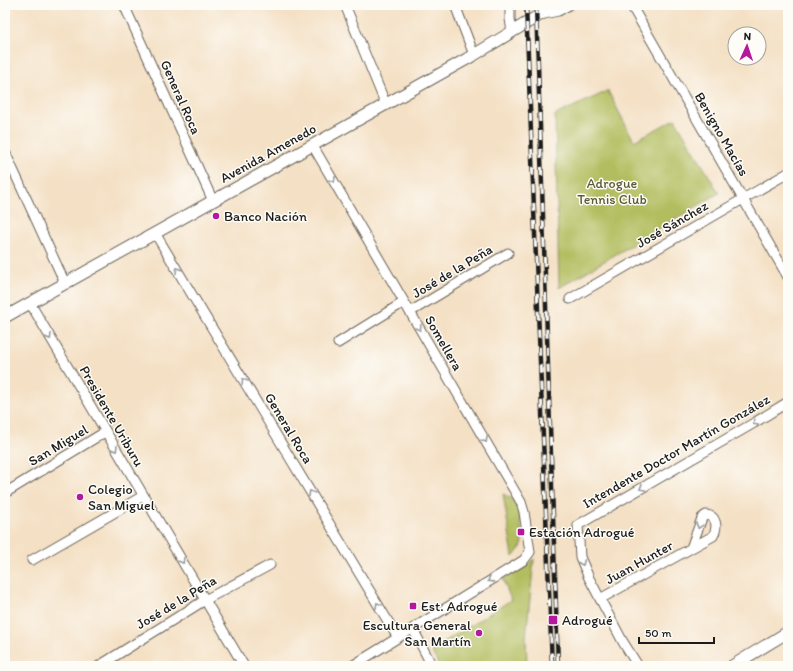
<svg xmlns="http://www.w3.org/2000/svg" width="793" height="671" font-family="Itim,sans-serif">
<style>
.green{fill:#b2bd5f;stroke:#676c3e}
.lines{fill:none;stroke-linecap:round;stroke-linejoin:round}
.minor-casing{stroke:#686157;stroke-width:11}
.tertiary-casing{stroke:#686157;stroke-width:13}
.minor{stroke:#fff;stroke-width:9}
.tertiary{stroke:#fff;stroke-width:11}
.rail-casing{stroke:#1c1c1c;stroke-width:4.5}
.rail{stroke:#fdfcf7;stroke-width:3;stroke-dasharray:9;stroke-linecap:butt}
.oneway{stroke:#999}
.poi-dot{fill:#b5179e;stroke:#fdfcf7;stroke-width:1.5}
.labels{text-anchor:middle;stroke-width:3;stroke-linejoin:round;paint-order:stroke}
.street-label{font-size:14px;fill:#1c1c1c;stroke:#fdfcf7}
.park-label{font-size:14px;fill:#585c37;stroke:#fdfcf7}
.poi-label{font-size:14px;fill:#1c1c1c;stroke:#fdfcf7;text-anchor:start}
</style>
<rect width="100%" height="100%" fill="#fdfcf7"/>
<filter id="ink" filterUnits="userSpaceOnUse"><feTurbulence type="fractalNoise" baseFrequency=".025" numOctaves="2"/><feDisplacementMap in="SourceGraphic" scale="8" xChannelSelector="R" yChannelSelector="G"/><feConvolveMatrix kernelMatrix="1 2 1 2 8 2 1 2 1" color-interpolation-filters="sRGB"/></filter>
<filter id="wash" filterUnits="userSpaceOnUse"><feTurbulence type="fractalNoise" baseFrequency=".012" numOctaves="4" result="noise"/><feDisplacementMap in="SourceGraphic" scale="16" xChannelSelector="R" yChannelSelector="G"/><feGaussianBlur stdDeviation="0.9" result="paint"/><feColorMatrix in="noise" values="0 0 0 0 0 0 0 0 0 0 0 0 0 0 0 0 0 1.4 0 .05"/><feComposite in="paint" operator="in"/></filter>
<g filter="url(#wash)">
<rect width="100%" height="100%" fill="#f4e0c4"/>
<!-- green -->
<g class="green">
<polygon points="608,91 634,141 675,119 719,193 559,288 555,115"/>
<path d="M 503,494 C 506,496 512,498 514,501 C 523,511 521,533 522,546 L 513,557 Z"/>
<polygon points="534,559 526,637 527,666 439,666 431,650 511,600 503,579 523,568"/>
</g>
</g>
<g filter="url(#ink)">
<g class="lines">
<defs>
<g id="minor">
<polyline points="124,5 213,201"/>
<polyline points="345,5 386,105"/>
<polyline points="455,5 474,55"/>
<polyline points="510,5 510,19 512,32"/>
<polyline points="631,5 788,277"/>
<polyline points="313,146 521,502 524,512 530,552 524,560 352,666"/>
<polyline points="5,152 65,283"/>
<polyline points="155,233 398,638"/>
<polyline points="570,299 788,173"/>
<polyline points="30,303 244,666"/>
<polyline points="410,312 508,253"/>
<polyline points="338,343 404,302"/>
<polyline points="5,493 105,432"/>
<polyline points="32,560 143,496"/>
<path d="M 600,599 L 713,536 C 718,527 717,516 706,515 L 702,518 L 691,548"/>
<polyline points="413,629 432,666"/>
<polyline points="99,666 205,600 270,565"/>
<polyline points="638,666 623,642 589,578 580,557 578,525 754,423 788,402"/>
</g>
<g id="tertiary">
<polyline points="544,13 558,10 567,5"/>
<polyline points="5,317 474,55 543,13 552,5"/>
<polyline points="732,666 788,632"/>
</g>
</defs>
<!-- minor casing -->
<use href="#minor" class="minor-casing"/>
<!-- tertiary casing -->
<use href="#tertiary" class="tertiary-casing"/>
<!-- minor -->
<use href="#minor" class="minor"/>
<!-- tertiary -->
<use href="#tertiary" class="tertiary"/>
<defs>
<g id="rail">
<polyline points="526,5 552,666"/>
<polyline points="536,5 558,666"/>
</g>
</defs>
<!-- rail casing -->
<use href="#rail" class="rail-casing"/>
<!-- rail -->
<use href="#rail" class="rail"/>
</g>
<!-- one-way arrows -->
<defs><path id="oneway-chevron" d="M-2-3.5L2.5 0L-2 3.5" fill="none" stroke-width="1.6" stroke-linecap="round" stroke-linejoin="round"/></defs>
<g class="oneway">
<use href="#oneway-chevron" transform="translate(333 180) rotate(60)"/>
<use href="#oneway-chevron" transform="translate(178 270) rotate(-121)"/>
<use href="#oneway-chevron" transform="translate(419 328) rotate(60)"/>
<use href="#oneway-chevron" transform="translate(49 337) rotate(60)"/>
<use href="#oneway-chevron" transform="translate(244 381) rotate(-121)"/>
<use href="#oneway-chevron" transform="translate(755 423) rotate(149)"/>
<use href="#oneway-chevron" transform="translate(485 440) rotate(60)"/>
<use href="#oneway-chevron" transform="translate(115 449) rotate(59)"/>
<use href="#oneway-chevron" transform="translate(642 488) rotate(150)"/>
<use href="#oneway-chevron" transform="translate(311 493) rotate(-121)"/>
<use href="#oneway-chevron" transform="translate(699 526) rotate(107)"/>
<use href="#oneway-chevron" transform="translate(182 561) rotate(59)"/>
<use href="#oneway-chevron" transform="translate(582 563) rotate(68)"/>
<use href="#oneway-chevron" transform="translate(490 580) rotate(148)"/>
<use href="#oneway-chevron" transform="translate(378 605) rotate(-121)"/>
</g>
</g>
<!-- markers -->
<g class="poi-dot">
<circle cx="216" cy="216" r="4"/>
<circle cx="80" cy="497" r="4"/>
<rect x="517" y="528" width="8" height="8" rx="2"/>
<rect x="409" y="602" width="8" height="8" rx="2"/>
<rect x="548" y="615" width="10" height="10" rx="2"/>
<circle cx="479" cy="633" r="4"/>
</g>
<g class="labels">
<!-- street labels -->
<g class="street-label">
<text transform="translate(181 97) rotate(66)" y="5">General Roca</text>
<text transform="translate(722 134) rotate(60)" y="5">Benigno Macías</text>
<text transform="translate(268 153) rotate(-29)" y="5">Avenida Amenedo</text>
<text transform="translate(672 224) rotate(-30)" y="5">José Sánchez</text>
<text transform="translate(452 271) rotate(-31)" y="5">José de la Peña</text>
<text transform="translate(444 343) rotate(60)" y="5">Somellera</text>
<text transform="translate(112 416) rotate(60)" y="5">Presidente Uriburu</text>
<text transform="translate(289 428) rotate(59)" y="5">General Roca</text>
<text transform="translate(58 445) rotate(-31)" y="5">San Miguel</text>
<text transform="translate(676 451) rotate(-30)" y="5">Intendente Doctor Martín González</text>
<text transform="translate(639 562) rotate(-29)" y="5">Juan Hunter</text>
<text transform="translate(176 602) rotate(-31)" y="5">José de la Peña</text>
</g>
<!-- park labels -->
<g class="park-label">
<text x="612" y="188">Adrogue<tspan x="612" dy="16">Tennis Club</tspan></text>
</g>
<!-- poi labels -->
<g class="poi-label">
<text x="224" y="221">Banco Nación</text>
<text x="88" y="494">Colegio<tspan x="88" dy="16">San Miguel</tspan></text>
<text x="529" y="537">Estación Adrogué</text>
<text x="421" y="611">Est. Adrogué</text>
<text x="562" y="625">Adrogué</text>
<text x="471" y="630" text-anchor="end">Escultura General<tspan x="471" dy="16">San Martín</tspan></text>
</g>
</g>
<!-- margin -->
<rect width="793" height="671" fill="none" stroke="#fdfcf7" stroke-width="20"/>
<!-- north arrow -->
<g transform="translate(747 46) rotate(3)"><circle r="19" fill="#fdfcf7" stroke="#a3a29f"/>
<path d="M0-3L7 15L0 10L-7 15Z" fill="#b5179e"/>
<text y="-6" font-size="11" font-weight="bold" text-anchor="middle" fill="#1c1c1c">N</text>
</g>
<!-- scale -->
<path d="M639 637v6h75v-6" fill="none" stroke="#1c1c1c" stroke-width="2"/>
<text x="645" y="637" font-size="12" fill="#1c1c1c" stroke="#fdfcf7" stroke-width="3" paint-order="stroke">50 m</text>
</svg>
